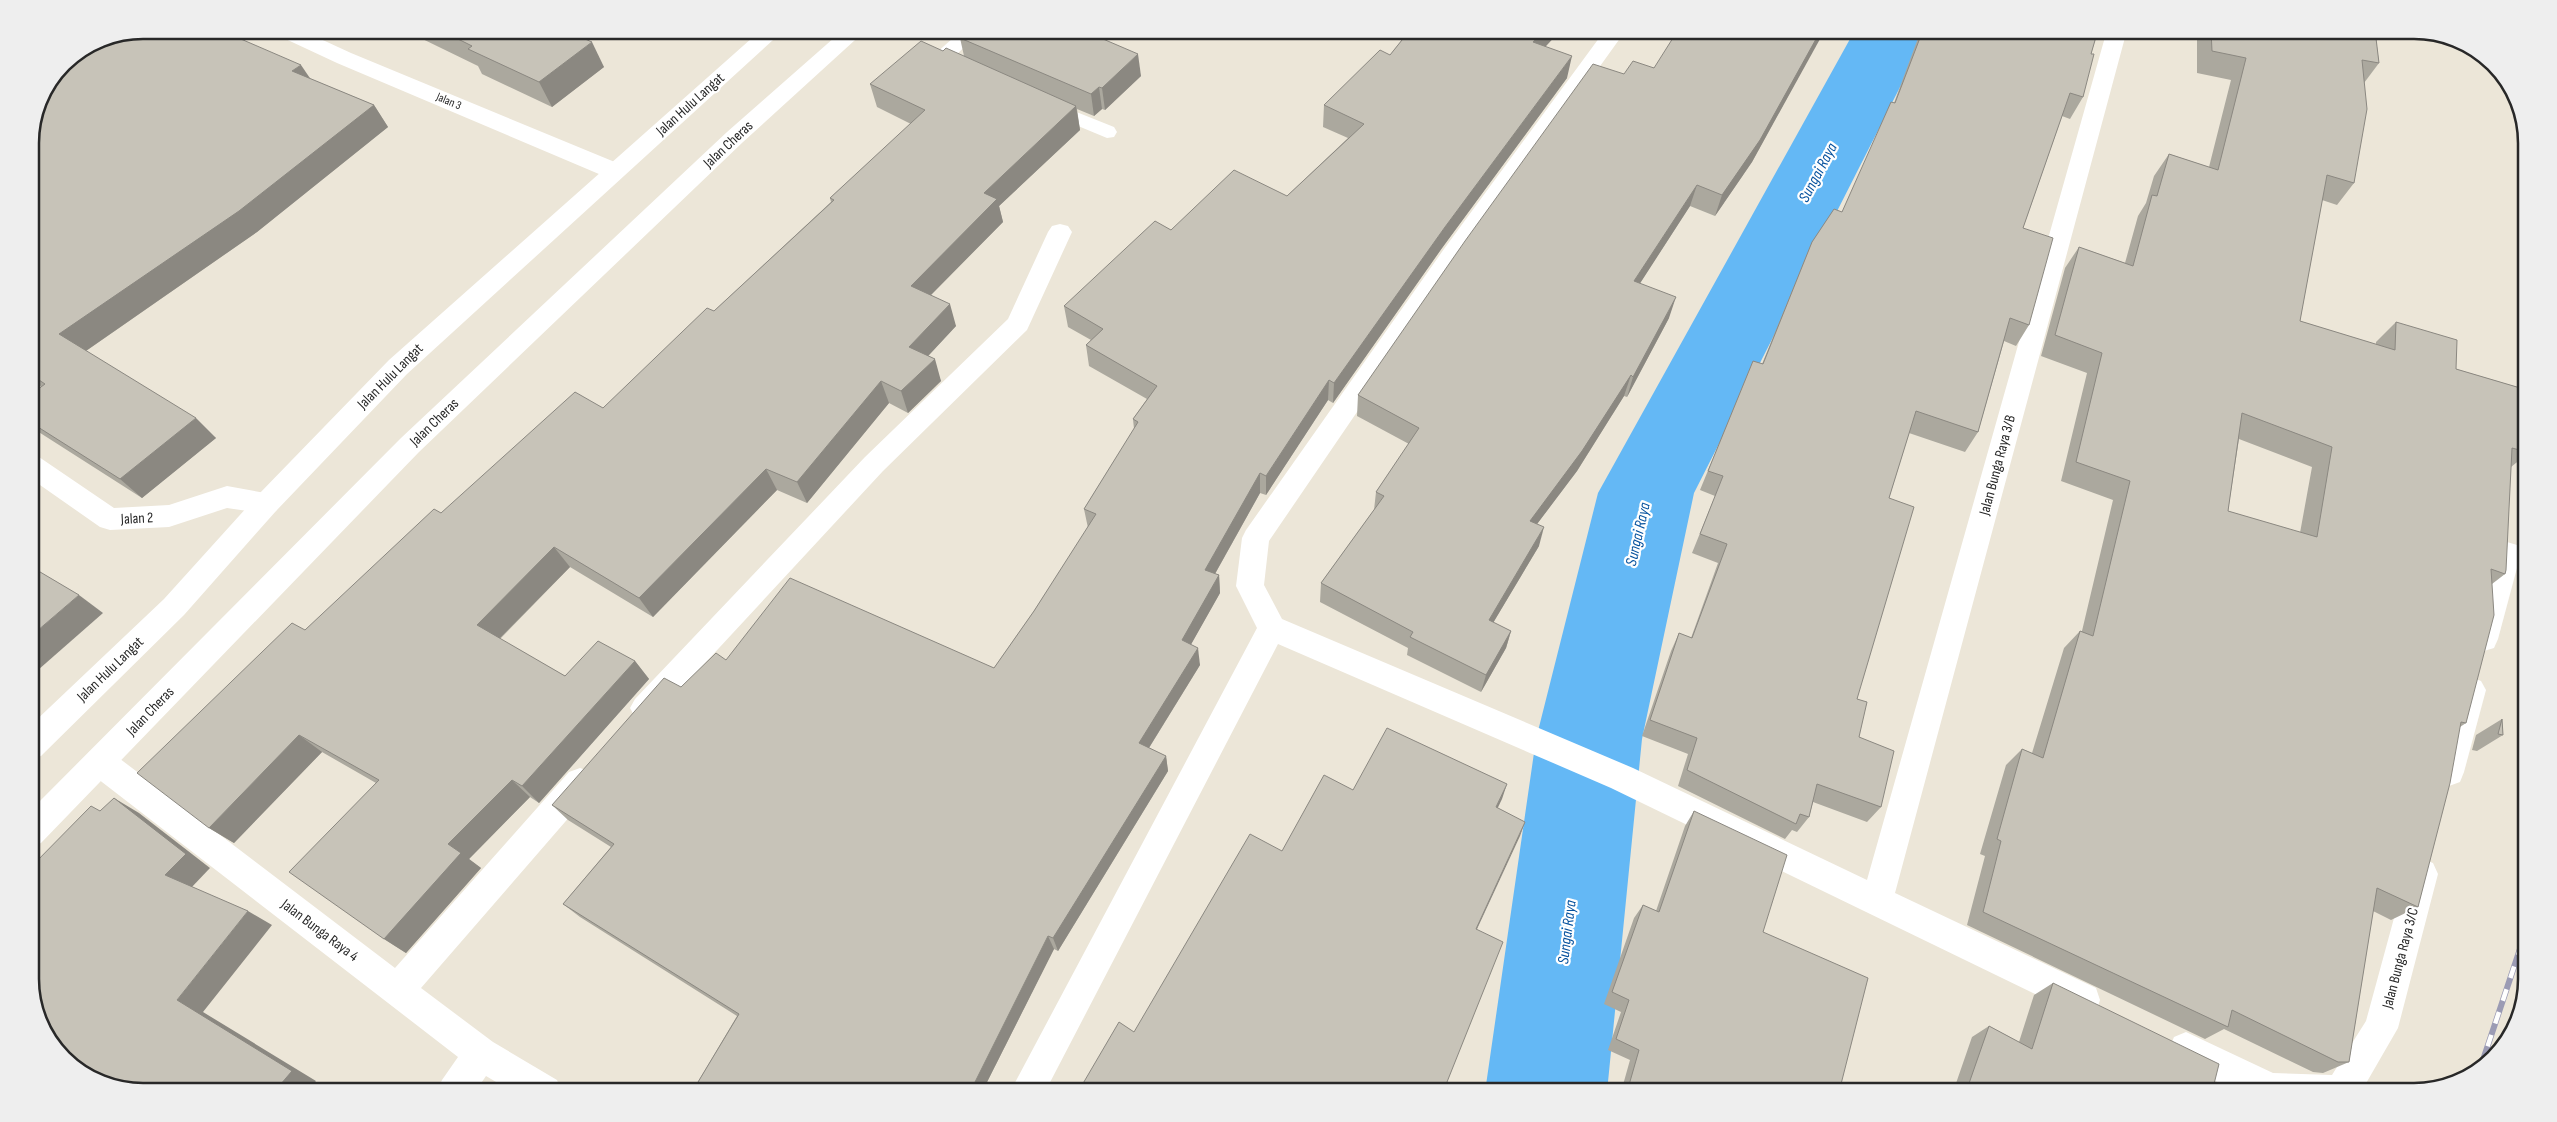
<svg xmlns="http://www.w3.org/2000/svg" width="2557" height="1122" font-family="'Sofia Sans Condensed',sans-serif">
<style>
.lines{fill:none;stroke-linecap:round;stroke-linejoin:round}
.river{fill:#64b8f5;fill-rule:evenodd}
.lane{fill:#fff;fill-rule:evenodd}
.street{fill:#fff;fill-rule:evenodd}
.secondary{fill:#fff;fill-rule:evenodd}
.rail-casing{stroke:#9b9bb4;stroke-width:6}
.rail{stroke:#fff;stroke-width:4.5;stroke-dasharray:12;stroke-linecap:butt}
.wall{fill:#aba89e;fill-rule:evenodd}
.shaded-wall{fill:#8b8881}
.building{fill:#c7c3b8;stroke:#8b8881;fill-rule:evenodd}
.labels{text-anchor:middle;stroke-width:4.5;stroke-linejoin:round;paint-order:stroke}
.far-street-label{font-size:12px;fill:#282828;stroke:#fff}
.street-label{font-size:15px;fill:#282828;stroke:#fff}
.water-label{font-size:16px;font-style:italic;fill:#06529e;stroke:#fff}
.rim{fill:none;stroke:#282828;stroke-width:2.5}
</style>
<rect width="100%" height="100%" fill="#ece6d8"/>
<g class="lines">
<!-- river -->
<polygon class="river" points="1855,30 1929,30 1694,493 1642,739 1607,1092 1485,1092 1536,739 1598,493"/>
<!-- lane -->
<g class="lane">
<path d="M 962,30 L 982,30 L 954,57 L 966,62 L 968,66 L 966,70 C 955,73 938,67 932,58 L 935,54 Z"/>
<polygon points="1049,101 1114,127 1117,132 1114,137 1107,138 1042,111 1040,107 1042,103"/>
</g>
<!-- street -->
<g class="street">
<polygon points="274,30 301,30 351,53 622,165 625,171 622,177 614,179 606,177 337,63 277,35"/>
<polygon points="1605,30 1626,30 1460,261 1269,541 1264,585 1282,619 1633,768 1867,880 2107,30 2127,30 1895,893 2096,988 2100,1000 2096,1012 2084,1016 2072,1012 1611,788 1278,644 1045,1092 1010,1092 1257,628 1236,586 1242,538 1246,530 1444,249"/>
<polygon points="1060,224 1068,226 1072,232 1027,330 883,471 655,717 645,721 635,717 630,708 635,699 865,457 1008,319 1048,232 1052,226"/>
<polygon points="30,454 39,457 114,508 169,505 227,486 276,495 280,503 276,511 267,514 227,508 169,527 110,530 100,527 30,478"/>
<polygon points="2507,542 2517,545 2521,553 2498,639 2494,648 2484,651 2474,648 2470,639 2493,553 2497,545"/>
<polygon points="2471,677 2481,681 2486,690 2464,772 2460,782 2449,786 2438,782 2434,772 2456,690 2461,681"/>
<polygon points="100,748 111,752 395,968 569,772 580,768 591,772 595,782 591,792 421,988 493,1042 557,1080 562,1092 513,1092 486,1076 475,1092 437,1092 442,1080 458,1057 89,772 85,762 89,752"/>
<polygon points="2422,859 2433,863 2438,874 2398,1028 2361,1092 2238,1092 2174,1061 2169,1049 2174,1037 2186,1032 2273,1073 2332,1075 2366,1021 2406,874 2411,863"/>
</g>
<!-- secondary -->
<g class="secondary">
<polygon points="761,30 784,30 407,374 276,511 184,615 41,756 30,759 30,726 164,599 258,495 389,360"/>
<polygon points="843,30 866,30 743,142 419,452 41,843 30,847 30,811 401,438 727,132"/>
</g>
<defs>
<polyline id="rail" points="2480,1069 2527,928"/>
</defs>
<!-- rail casing -->
<use href="#rail" class="rail-casing"/>
<!-- rail -->
<use href="#rail" class="rail"/>
</g>
<!-- wall -->
<g class="wall">
<polygon points="404,30 564,30 604,67 552,107 482,74 478,66"/>
<polygon points="1410,30 1561,30 1545,47 1567,78 1442,248 1333,403 1328,400 1266,495 1260,493 1215,574 1219,575 1220,593 1191,644 1200,665 1149,748 1166,756 1168,771 1058,951 1054,949 982,1092 692,1092 737,1016 580,917 563,904 611,847 568,820 552,805 681,687 726,660 994,668 1034,611 1088,528 1084,509 1134,429 1133,419 1147,399 1089,366 1086,345 1091,340 1068,327 1064,306 1171,230 1287,196 1348,138 1323,127 1324,105 1390,55"/>
<polygon points="1921,30 2098,30 2091,54 2083,97 2070,119 2062,116 2023,228 2029,325 2016,346 2004,341 1978,432 1965,452 1909,433 1889,498 1857,699 1859,737 1881,807 1867,822 1813,802 1809,817 1797,832 1792,830 1785,839 1678,786 1688,754 1642,736 1671,651 1679,633 1691,638 1718,563 1692,553 1715,496 1700,490 1753,361 1762,364 1812,242 1842,212 1894,103"/>
<path d="M 2197,30 L 2375,30 L 2379,63 L 2364,83 L 2354,183 L 2337,205 L 2322,200 L 2300,321 L 2376,345 L 2376,342 L 2396,322 L 2456,369 L 2527,390 L 2527,454 L 2511,467 L 2505,574 L 2492,584 L 2466,723 L 2460,727 L 2418,907 L 2391,920 L 2373,911 L 2349,1062 L 2323,1073 L 2313,1072 L 2224,1029 L 2205,1039 L 1967,925 L 1985,856 L 1980,854 L 2006,765 L 2022,749 L 2032,753 L 2064,648 L 2080,631 L 2082,631 L 2113,500 L 2061,481 L 2087,373 L 2041,356 L 2065,268 L 2079,247 L 2125,263 L 2138,216 L 2146,203 L 2154,176 L 2169,154 L 2209,167 L 2231,80 L 2197,73 ZM 2239,439 L 2312,467 L 2300,533 L 2228,511 Z"/>
<polygon points="1823,32 1752,162 1715,216 1690,206 1640,283 1669,318 1627,397 1624,396 1577,471 1537,524 1539,546 1493,623 1511,631 1506,648 1481,692 1407,655 1408,648 1320,602 1321,583 1374,510 1376,492 1409,444 1357,416 1358,395 1624,74"/>
<polygon points="960,38 1141,76 1105,110 1102,109 1094,116 1077,109 1080,130 999,206 1003,222 931,295 956,326 928,356 941,381 908,413 889,403 807,503 777,490 653,617 570,567 500,639 565,676 635,661 649,679 539,803 530,797 469,859 481,868 406,953 384,939 376,783 322,752 234,843 209,828 305,630 441,513 603,408 714,311 831,202 830,198 911,124 877,107 870,84 943,51 964,56"/>
<polygon points="311,79 374,105 388,127 257,232 86,351 216,438 142,498 34,429 30,426 30,395 42,387 30,379 30,136"/>
<polygon points="2502,719 2503,735 2477,751 2472,750 2476,735"/>
<polygon points="1694,811 1763,932 1839,1092 1621,1092 1630,1060 1608,1050 1621,1012 1604,1004 1634,918 1643,905 1656,911 1685,826"/>
<polygon points="2053,983 2212,1092 1953,1092 1972,1037 1989,1026 2019,1042 2034,995"/>
</g>
<!-- shaded-wall -->
<g class="shaded-wall">
<polygon points="1544,30 1561,30 1529,64 1533,42"/>
<polygon points="1821,30 1825,30 1752,162 1715,216 1722,195"/>
<polygon points="592,42 604,67 552,107 539,82"/>
<polygon points="1138,54 1141,76 1105,110 1102,88"/>
<polygon points="1572,56 1567,78 1442,248 1333,403 1334,383 1445,227"/>
<polygon points="301,65 316,87 292,71"/>
<polygon points="1099,87 1102,109 1094,116 1091,94"/>
<polygon points="374,105 388,127 257,232 80,355 59,334"/>
<polygon points="1076,106 1080,130 999,206 1003,222 918,308 911,286 984,193"/>
<polygon points="1697,185 1690,206 1628,302 1634,281"/>
<polygon points="1676,297 1669,318 1627,397 1633,377"/>
<polygon points="950,304 956,326 916,369 909,347"/>
<polygon points="935,359 941,381 908,413 901,391"/>
<polygon points="1631,375 1624,396 1577,471 1525,540 1530,521"/>
<polygon points="1329,380 1328,400 1266,495 1266,476"/>
<polygon points="881,381 889,403 807,503 797,482"/>
<polygon points="196,418 216,438 142,498 120,479"/>
<polygon points="766,469 777,490 653,617 639,598"/>
<polygon points="1260,473 1260,493 1207,588 1205,570"/>
<polygon points="1544,527 1539,546 1484,638 1489,620"/>
<polygon points="554,547 570,567 494,644 477,625"/>
<polygon points="1219,575 1220,593 1184,657 1182,640"/>
<polygon points="79,595 103,613 30,677 30,637"/>
<polygon points="1511,631 1506,648 1481,692 1486,675"/>
<polygon points="1198,648 1200,665 1142,759 1139,743"/>
<polygon points="635,661 649,679 539,803 522,786"/>
<polygon points="299,735 322,752 234,843 209,828"/>
<polygon points="1166,756 1168,771 1058,951 1053,938"/>
<polygon points="512,780 530,797 469,859 481,868 406,953 384,939 448,844"/>
<polygon points="1507,784 1502,799 1491,822 1496,807"/>
<polygon points="114,798 139,813 210,868 190,889 165,875"/>
<polygon points="1525,822 1520,836 1471,942 1476,929"/>
<polygon points="248,911 272,925 203,1012 316,1081 307,1092 274,1092 177,1000"/>
<polygon points="1048,936 1054,949 982,1092 970,1092"/>
</g>
<!-- building -->
<g class="building">
<polygon points="143,30 220,30 301,65 292,71 374,105 239,211 59,334 196,418 120,479 30,422 30,395 45,384 30,374 30,136 42,93 63,63 100,39"/>
<polygon points="440,30 564,30 592,42 539,82 468,49 472,46"/>
<polygon points="970,30 1082,30 1138,54 1102,88 1099,87 1091,94 960,38"/>
<polygon points="1410,30 1544,30 1533,42 1572,56 1445,227 1334,383 1329,380 1266,476 1260,473 1205,570 1219,575 1182,640 1198,648 1139,743 1166,756 1053,938 1048,936 970,1092 692,1092 739,1014 563,904 614,844 552,805 664,678 681,687 716,653 726,660 790,578 994,668 1034,611 1096,514 1084,509 1138,422 1133,419 1157,386 1086,345 1103,329 1064,306 1155,221 1171,230 1234,170 1287,196 1364,124 1324,105 1380,50 1390,55"/>
<polygon points="1678,30 1821,30 1760,140 1722,195 1697,185 1634,281 1676,297 1633,377 1631,375 1582,451 1530,521 1544,527 1489,620 1511,631 1486,675 1410,637 1413,632 1321,583 1384,496 1376,492 1419,428 1358,395 1465,241 1593,64 1624,74 1633,61 1654,68"/>
<polygon points="1923,30 2098,30 2091,54 2094,54 2083,97 2070,93 2023,228 2053,238 2029,325 2010,318 1978,432 1916,411 1889,498 1914,507 1857,699 1867,702 1859,737 1894,751 1881,807 1817,784 1809,817 1800,814 1796,824 1687,770 1697,738 1650,720 1679,633 1692,638 1727,544 1700,534 1723,476 1708,471 1753,361 1763,364 1812,242 1834,209 1842,212 1891,102 1895,103"/>
<path d="M 2211,30 L 2375,30 L 2379,63 L 2362,60 L 2367,109 L 2354,183 L 2327,175 L 2300,321 L 2395,350 L 2396,322 L 2457,340 L 2456,369 L 2527,390 L 2527,452 L 2512,448 L 2506,570 L 2505,574 L 2491,569 L 2494,615 L 2466,723 L 2461,722 L 2450,783 L 2418,907 L 2377,888 L 2349,1062 L 2338,1062 L 2232,1010 L 2228,1027 L 1983,912 L 2001,841 L 1997,839 L 2022,749 L 2043,758 L 2080,631 L 2093,636 L 2130,481 L 2076,462 L 2102,353 L 2055,335 L 2079,247 L 2133,266 L 2152,195 L 2157,196 L 2169,154 L 2218,170 L 2246,58 L 2212,51 ZM 2242,413 L 2332,447 L 2317,537 L 2228,511 Z"/>
<polygon points="921,41 943,51 946,48 1076,106 984,193 997,199 911,286 950,304 909,347 935,359 901,391 881,381 797,482 766,469 639,598 554,547 477,625 565,676 598,641 635,661 522,786 512,780 448,844 461,853 384,939 289,872 379,780 299,735 209,828 137,773 292,623 305,630 434,509 441,513 575,392 603,408 707,308 714,311 834,200 830,198 925,110 870,84"/>
<polygon points="30,566 79,595 30,637"/>
<polygon points="2502,719 2503,735 2498,734"/>
<polygon points="1387,728 1507,784 1496,807 1525,822 1476,929 1503,942 1443,1092 1078,1092 1119,1022 1134,1032 1250,834 1282,851 1324,775 1353,790"/>
<polygon points="114,798 186,854 165,875 248,911 177,1000 292,1071 274,1092 143,1092 100,1083 49,1042 30,986 30,868 91,806 100,811"/>
<polygon points="1694,811 1787,855 1763,932 1868,978 1839,1092 1627,1092 1639,1050 1616,1039 1629,1000 1612,992 1643,905 1659,912"/>
<polygon points="2053,983 2219,1064 2212,1092 1966,1092 1989,1026 2032,1049"/>
</g>
<g class="labels">
<!-- far-street labels -->
<g class="far-street-label">
<text transform="translate(449 101) rotate(23)" y="4">Jalan 3</text>
</g>
<!-- street labels -->
<g class="street-label">
<text transform="translate(690 104) rotate(-42)" y="5">Jalan Hulu Langat</text>
<text transform="translate(728 144) rotate(-43)" y="5">Jalan Cheras</text>
<text transform="translate(390 376) rotate(-45)" y="5">Jalan Hulu Langat</text>
<text transform="translate(434 422) rotate(-44)" y="5">Jalan Cheras</text>
<text transform="translate(1997 465) rotate(-75)" y="5">Jalan Bunga Raya 3/B</text>
<text transform="translate(137 518) rotate(-3)" y="5">Jalan 2</text>
<text transform="translate(110 669) rotate(-44)" y="5">Jalan Hulu Langat</text>
<text transform="translate(150 711) rotate(-46)" y="5">Jalan Cheras</text>
<text transform="translate(320 930) rotate(37)" y="5">Jalan Bunga Raya 4</text>
<text transform="translate(2400 958) rotate(-75)" y="5">Jalan Bunga Raya 3/C</text>
</g>
<!-- water labels -->
<g class="water-label">
<text transform="translate(1817 172) rotate(-62)" y="6">Sungai Raya</text>
<text transform="translate(1637 534) rotate(-77)" y="6">Sungai Raya</text>
<text transform="translate(1566 932) rotate(-83)" y="6">Sungai Raya</text>
</g>
</g>
<!-- crop -->
<path d="M0 0H2557V1122H0ZM143 39H2414A104 104 0 0 1 2518 143V979A104 104 0 0 1 2414 1083H143A104 104 0 0 1 39 979V143A104 104 0 0 1 143 39Z" fill="#eee" fill-rule="evenodd"/>
<path class="rim" d="M143 39H2414A104 104 0 0 1 2518 143V979A104 104 0 0 1 2414 1083H143A104 104 0 0 1 39 979V143A104 104 0 0 1 143 39Z"/>
</svg>
